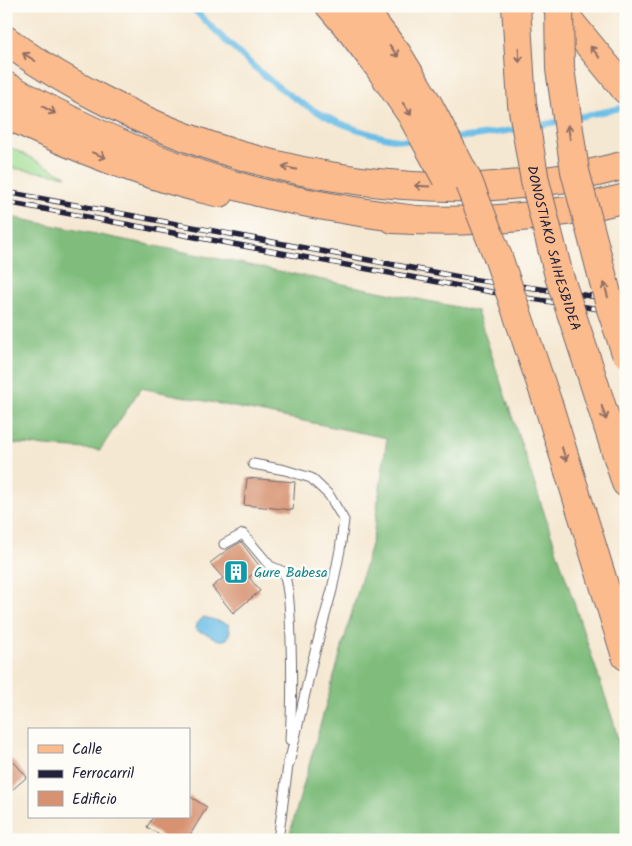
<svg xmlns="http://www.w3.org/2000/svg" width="632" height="846" font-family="Kalam,sans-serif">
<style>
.green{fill:#a0de93;stroke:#618067}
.forest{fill:#80bd7d;stroke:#51705c}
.water{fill:#6abde6;stroke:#467090}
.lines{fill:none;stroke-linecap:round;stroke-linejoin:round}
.stream{stroke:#6abde6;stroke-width:6}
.building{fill:#d79271}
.service-casing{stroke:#6c6770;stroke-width:11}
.primary-casing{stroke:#6c6770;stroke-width:30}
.motorway-casing{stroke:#6c6770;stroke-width:30}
.service{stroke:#fff;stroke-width:9}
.primary{stroke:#fbbb8c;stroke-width:28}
.motorway{stroke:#fbbb8c;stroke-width:28}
.rail-casing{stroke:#22223b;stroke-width:5.5}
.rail{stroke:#fdfcf7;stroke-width:4;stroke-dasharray:11;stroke-linecap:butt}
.motorway-bridge-casing{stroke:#6c6770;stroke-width:30;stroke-linecap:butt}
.motorway-bridge{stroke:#fbbb8c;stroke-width:28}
.oneway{stroke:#8e6e64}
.labels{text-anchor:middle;stroke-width:5;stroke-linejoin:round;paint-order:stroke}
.street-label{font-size:14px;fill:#22223b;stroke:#fdfcf7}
.culture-label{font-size:14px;fill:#0d838f;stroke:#fdfcf7;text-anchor:start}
</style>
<rect width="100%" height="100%" fill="#fdfcf7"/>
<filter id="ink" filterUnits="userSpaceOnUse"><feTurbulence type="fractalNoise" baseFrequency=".02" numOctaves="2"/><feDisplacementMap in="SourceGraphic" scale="10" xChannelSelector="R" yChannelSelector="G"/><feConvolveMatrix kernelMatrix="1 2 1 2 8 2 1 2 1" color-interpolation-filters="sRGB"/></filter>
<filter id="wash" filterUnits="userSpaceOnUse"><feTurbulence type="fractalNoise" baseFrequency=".0096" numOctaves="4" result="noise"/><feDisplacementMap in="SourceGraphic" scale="20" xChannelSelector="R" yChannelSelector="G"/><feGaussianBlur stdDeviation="1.12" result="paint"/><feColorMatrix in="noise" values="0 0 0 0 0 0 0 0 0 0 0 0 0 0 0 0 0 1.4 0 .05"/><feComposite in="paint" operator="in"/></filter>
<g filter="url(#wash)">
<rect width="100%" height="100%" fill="#f5e8d2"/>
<!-- green -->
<polygon class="green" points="6,145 66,176 6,167"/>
<!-- forest -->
<polygon class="forest" points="6,216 477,311 614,723 626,777 626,840 288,840 373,537 387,438 141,388 100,450 6,443"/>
<!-- water -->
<path class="water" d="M 204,617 L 228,624 L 230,631 L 227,639 C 217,643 214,636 204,633 C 202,632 199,632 196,630 L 197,623 Z"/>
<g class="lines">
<!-- stream -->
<g class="stream">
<path d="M 190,6 C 246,59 288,108 365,132 C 382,137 399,142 417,140"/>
<polyline points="573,118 626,107"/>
<polyline points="531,127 561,121"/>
<polyline points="452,138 475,136 519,129"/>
</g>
</g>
<g id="blocks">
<!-- building -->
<g class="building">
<polygon points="247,478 295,482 293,510 244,505"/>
<polygon points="241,542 261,568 249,577 260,591 233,613 212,587 223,578 210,563 227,550"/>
<polygon points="6,753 27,777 6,795"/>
<polygon points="189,796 207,807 187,840 168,840 147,827 153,817 189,817"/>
</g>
</g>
</g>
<g filter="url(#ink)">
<use href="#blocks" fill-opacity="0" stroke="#6c6770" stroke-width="1"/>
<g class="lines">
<defs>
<g id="service">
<polyline points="253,464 285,470 311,478 329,495 344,520 340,550 332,590 312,663 289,764"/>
<path d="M 224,544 L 243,534 L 270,566 L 284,572 C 290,595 290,617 291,641 C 292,674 292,707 290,740"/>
<polyline points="278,840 289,758"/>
</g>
<g id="primary">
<path d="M 6,114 C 74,148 146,176 220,193"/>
<path d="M 393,219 C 471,224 551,218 626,198"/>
</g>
<g id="motorway">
<polyline points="330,6 348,27"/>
<polyline points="557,6 626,90"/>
<path d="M 6,40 C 35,63 67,81 99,98 C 257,181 452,212 626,165"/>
<path d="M 6,86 C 86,131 169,169 258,192 C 310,205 363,213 416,220"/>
<polyline points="589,367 626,483"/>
<polyline points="549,407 626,656"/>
</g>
</defs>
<!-- service casing -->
<use href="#service" class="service-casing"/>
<!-- primary casing -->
<use href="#primary" class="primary-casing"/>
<!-- motorway casing -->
<use href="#motorway" class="motorway-casing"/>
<!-- service -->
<use href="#service" class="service"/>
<!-- primary -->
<use href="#primary" class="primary"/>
<!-- motorway -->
<use href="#motorway" class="motorway"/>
<defs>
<g id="rail">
<polyline points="6,192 470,279 626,301"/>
<polyline points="6,202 519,297 626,313"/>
</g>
</defs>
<!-- rail casing -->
<use href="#rail" class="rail-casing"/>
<!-- rail -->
<use href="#rail" class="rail"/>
<defs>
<g id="motorway-bridge">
<path id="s1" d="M 516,6 L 522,104 L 535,181 L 559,276 L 589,367"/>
<polyline points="559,6 560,69 575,171 611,309 626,353"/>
<polyline points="365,12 398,55 428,104 468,181 498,257 549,407"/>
<polyline points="348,27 378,66 411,114 446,178"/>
</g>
</defs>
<!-- motorway-bridge casing -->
<use href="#motorway-bridge" class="motorway-bridge-casing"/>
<!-- motorway-bridge -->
<use href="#motorway-bridge" class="motorway-bridge"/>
</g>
<!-- one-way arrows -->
<defs><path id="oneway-shaft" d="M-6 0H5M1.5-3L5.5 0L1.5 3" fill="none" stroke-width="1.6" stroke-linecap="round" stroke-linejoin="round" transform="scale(1.25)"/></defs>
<g class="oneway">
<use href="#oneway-shaft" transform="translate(394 51) rotate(54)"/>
<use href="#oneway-shaft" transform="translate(595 52) rotate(-129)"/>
<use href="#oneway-shaft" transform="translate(519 55) rotate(87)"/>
<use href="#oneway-shaft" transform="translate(29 57) rotate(-148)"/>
<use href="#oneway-shaft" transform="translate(407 109) rotate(56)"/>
<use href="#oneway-shaft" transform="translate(49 110) rotate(29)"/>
<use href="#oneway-shaft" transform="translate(569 132) rotate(-98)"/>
<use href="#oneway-shaft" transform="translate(99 155) rotate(21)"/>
<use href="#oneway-shaft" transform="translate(289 168) rotate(-168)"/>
<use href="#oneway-shaft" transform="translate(422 186) rotate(-177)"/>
<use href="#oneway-shaft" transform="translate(606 290) rotate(-105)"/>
<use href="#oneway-shaft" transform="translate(604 413) rotate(72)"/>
<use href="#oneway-shaft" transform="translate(564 454) rotate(73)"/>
</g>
</g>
<!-- icons -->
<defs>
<symbol id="building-square" viewBox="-11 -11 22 22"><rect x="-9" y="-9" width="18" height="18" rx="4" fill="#0f9aa8" stroke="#fdfcf7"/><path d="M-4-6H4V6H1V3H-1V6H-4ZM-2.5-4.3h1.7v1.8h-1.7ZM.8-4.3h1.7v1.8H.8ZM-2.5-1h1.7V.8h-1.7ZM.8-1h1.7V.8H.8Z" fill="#fff"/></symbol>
</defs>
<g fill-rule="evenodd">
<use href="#building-square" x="222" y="558" width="28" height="28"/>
</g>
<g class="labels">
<!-- street labels -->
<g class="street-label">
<text dy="5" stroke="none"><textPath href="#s1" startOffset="246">DONOSTIAKO SAIHESBIDEA</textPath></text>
</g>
<!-- culture labels -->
<g class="culture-label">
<text x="254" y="577">Gure Babesa</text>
</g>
</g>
<!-- margin -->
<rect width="632" height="846" fill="none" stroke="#fdfcf7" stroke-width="25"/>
<!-- legend -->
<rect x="28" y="728" width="162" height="90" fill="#fdfcf7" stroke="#a5a5ac"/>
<rect x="38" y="745" width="25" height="8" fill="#fbbb8c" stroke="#a5a5ac"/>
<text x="72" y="754" font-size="15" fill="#22223b">Calle</text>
<rect x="38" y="770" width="25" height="8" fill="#22223b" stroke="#a5a5ac"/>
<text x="72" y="778" font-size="15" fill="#22223b">Ferrocarril</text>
<rect x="38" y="791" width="25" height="15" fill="#d79271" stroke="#a5a5ac"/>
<text x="72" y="804" font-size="15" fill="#22223b">Edificio</text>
</svg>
